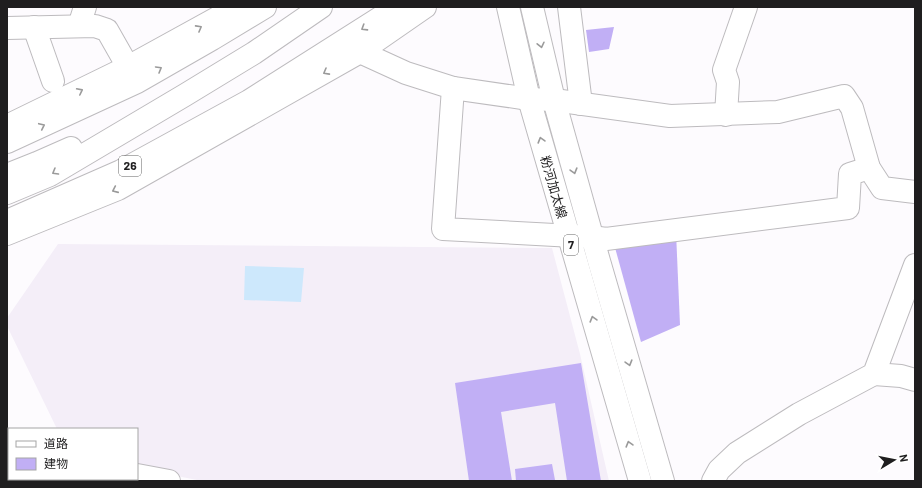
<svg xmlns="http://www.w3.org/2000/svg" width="922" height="488" font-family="Barlow,'Noto Sans JP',sans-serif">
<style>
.built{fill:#f4eef8}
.water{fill:#cde8fc}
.building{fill:#c1aff5}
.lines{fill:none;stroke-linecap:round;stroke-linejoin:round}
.minor-casing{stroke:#bdbbbe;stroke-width:24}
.major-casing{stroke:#bdbbbe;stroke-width:24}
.highway-casing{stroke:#bdbbbe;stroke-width:24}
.minor{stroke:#fff;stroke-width:22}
.major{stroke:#fff;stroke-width:22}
.highway{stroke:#fff;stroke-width:22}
.oneway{stroke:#9a9a9a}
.labels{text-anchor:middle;stroke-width:3;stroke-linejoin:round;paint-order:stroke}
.shield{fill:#fff;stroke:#626262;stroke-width:1}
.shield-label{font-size:12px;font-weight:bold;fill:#1f1e1f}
.street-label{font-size:13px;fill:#1f1e1f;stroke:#fff}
</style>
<rect width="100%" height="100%" fill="#fdfbfe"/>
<!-- built -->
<polygon class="built" points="58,244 552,248 580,354 609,481 202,481 137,468 137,429 57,429 7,326 7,318"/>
<!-- water -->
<polygon class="water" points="245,266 304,268 301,302 244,300"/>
<!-- building -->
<g class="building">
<polygon points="614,27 609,49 589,52 586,30"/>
<polygon points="676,232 680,325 641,342 614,244"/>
<polygon points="581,363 601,481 567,481 555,403 501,412 512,481 469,481 455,383"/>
<polygon points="552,464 555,480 516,481 515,469"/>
</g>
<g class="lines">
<defs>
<g id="minor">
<polyline points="569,7 581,104"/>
<polyline points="79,26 85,7"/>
<polyline points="34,27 53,81"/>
<polyline points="7,28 95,26 107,30 128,67"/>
<polyline points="360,52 406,73 453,88 443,229 592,237 606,239 848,208 850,174 869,168"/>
<polyline points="453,88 529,99 554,100 670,116 778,112 844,96 852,108 869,168 882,188 915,192"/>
<polyline points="726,115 728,82 724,70 746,7"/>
<polyline points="7,126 128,67 237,7"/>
<polyline points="7,234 118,189 360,52 425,7"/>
<polyline points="874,374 901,376 915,380"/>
<polyline points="7,449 9,449"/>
<polyline points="137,475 169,481"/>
<polyline points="40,479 41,481"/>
<polyline points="713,481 719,470 737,453 799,414 874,374 915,265"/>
</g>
<g id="major">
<polyline points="508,7 529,99 640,481"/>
<polyline points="532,7 554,100 599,261 663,481"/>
</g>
<g id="highway">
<polyline points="7,142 137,82 212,39 265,7"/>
<polyline points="7,175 37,163 71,148"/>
<polyline points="7,193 50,175 185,95 254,53 321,7"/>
<polyline points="7,221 121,171 249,101 397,7"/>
</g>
</defs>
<!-- minor casing -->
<use href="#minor" class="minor-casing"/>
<!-- major casing -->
<use href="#major" class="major-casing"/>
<!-- highway casing -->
<use href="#highway" class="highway-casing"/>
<!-- minor -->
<use href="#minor" class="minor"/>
<!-- major -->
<use href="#major" class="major"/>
<!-- highway -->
<use href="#highway" class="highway"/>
</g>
<!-- one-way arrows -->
<defs><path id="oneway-chevron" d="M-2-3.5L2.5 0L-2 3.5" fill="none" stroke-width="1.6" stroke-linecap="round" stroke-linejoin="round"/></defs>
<g class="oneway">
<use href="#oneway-chevron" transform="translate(199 28) rotate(-29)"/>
<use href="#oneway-chevron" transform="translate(364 28) rotate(148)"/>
<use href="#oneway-chevron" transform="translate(541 45) rotate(77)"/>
<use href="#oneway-chevron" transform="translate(159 69) rotate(-30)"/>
<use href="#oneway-chevron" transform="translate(326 72) rotate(151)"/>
<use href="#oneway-chevron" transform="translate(80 91) rotate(-27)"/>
<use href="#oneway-chevron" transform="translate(42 126) rotate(-25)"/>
<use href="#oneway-chevron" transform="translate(541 140) rotate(-106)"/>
<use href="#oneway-chevron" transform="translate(574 171) rotate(74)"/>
<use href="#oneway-chevron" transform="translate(55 172) rotate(150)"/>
<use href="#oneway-chevron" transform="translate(115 190) rotate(156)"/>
<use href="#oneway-chevron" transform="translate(593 319) rotate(-106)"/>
<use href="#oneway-chevron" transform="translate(629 363) rotate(74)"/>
<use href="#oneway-chevron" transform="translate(629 444) rotate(-106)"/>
</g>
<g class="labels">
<!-- shield labels -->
<g class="shield">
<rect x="119" y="156" width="22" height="20" rx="3"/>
<rect x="564" y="235" width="14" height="20" rx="3"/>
</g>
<g class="shield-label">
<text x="130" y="170">26</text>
<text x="571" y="249">7</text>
</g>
<!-- street labels -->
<g class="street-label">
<text transform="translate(554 187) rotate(74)" y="5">粉河加太線</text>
</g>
</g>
<!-- border -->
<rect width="922" height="488" fill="none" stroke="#1f1e1f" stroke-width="16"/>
<!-- legend -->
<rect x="8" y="428" width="130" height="52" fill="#ffffff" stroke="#a5a5a5"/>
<rect x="16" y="441" width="20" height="6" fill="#ffffff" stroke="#a5a5a5"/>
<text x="44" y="448" font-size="12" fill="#1f1e1f">道路</text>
<rect x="16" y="458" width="20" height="12" fill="#c1aff5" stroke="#a5a5a5"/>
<text x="44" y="468" font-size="12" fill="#1f1e1f">建物</text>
<!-- north arrow -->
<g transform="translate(894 460) rotate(80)" stroke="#ffffff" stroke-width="3" paint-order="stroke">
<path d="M0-3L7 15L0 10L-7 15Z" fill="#1f1e1f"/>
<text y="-6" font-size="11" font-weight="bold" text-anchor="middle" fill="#1f1e1f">N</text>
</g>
</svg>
